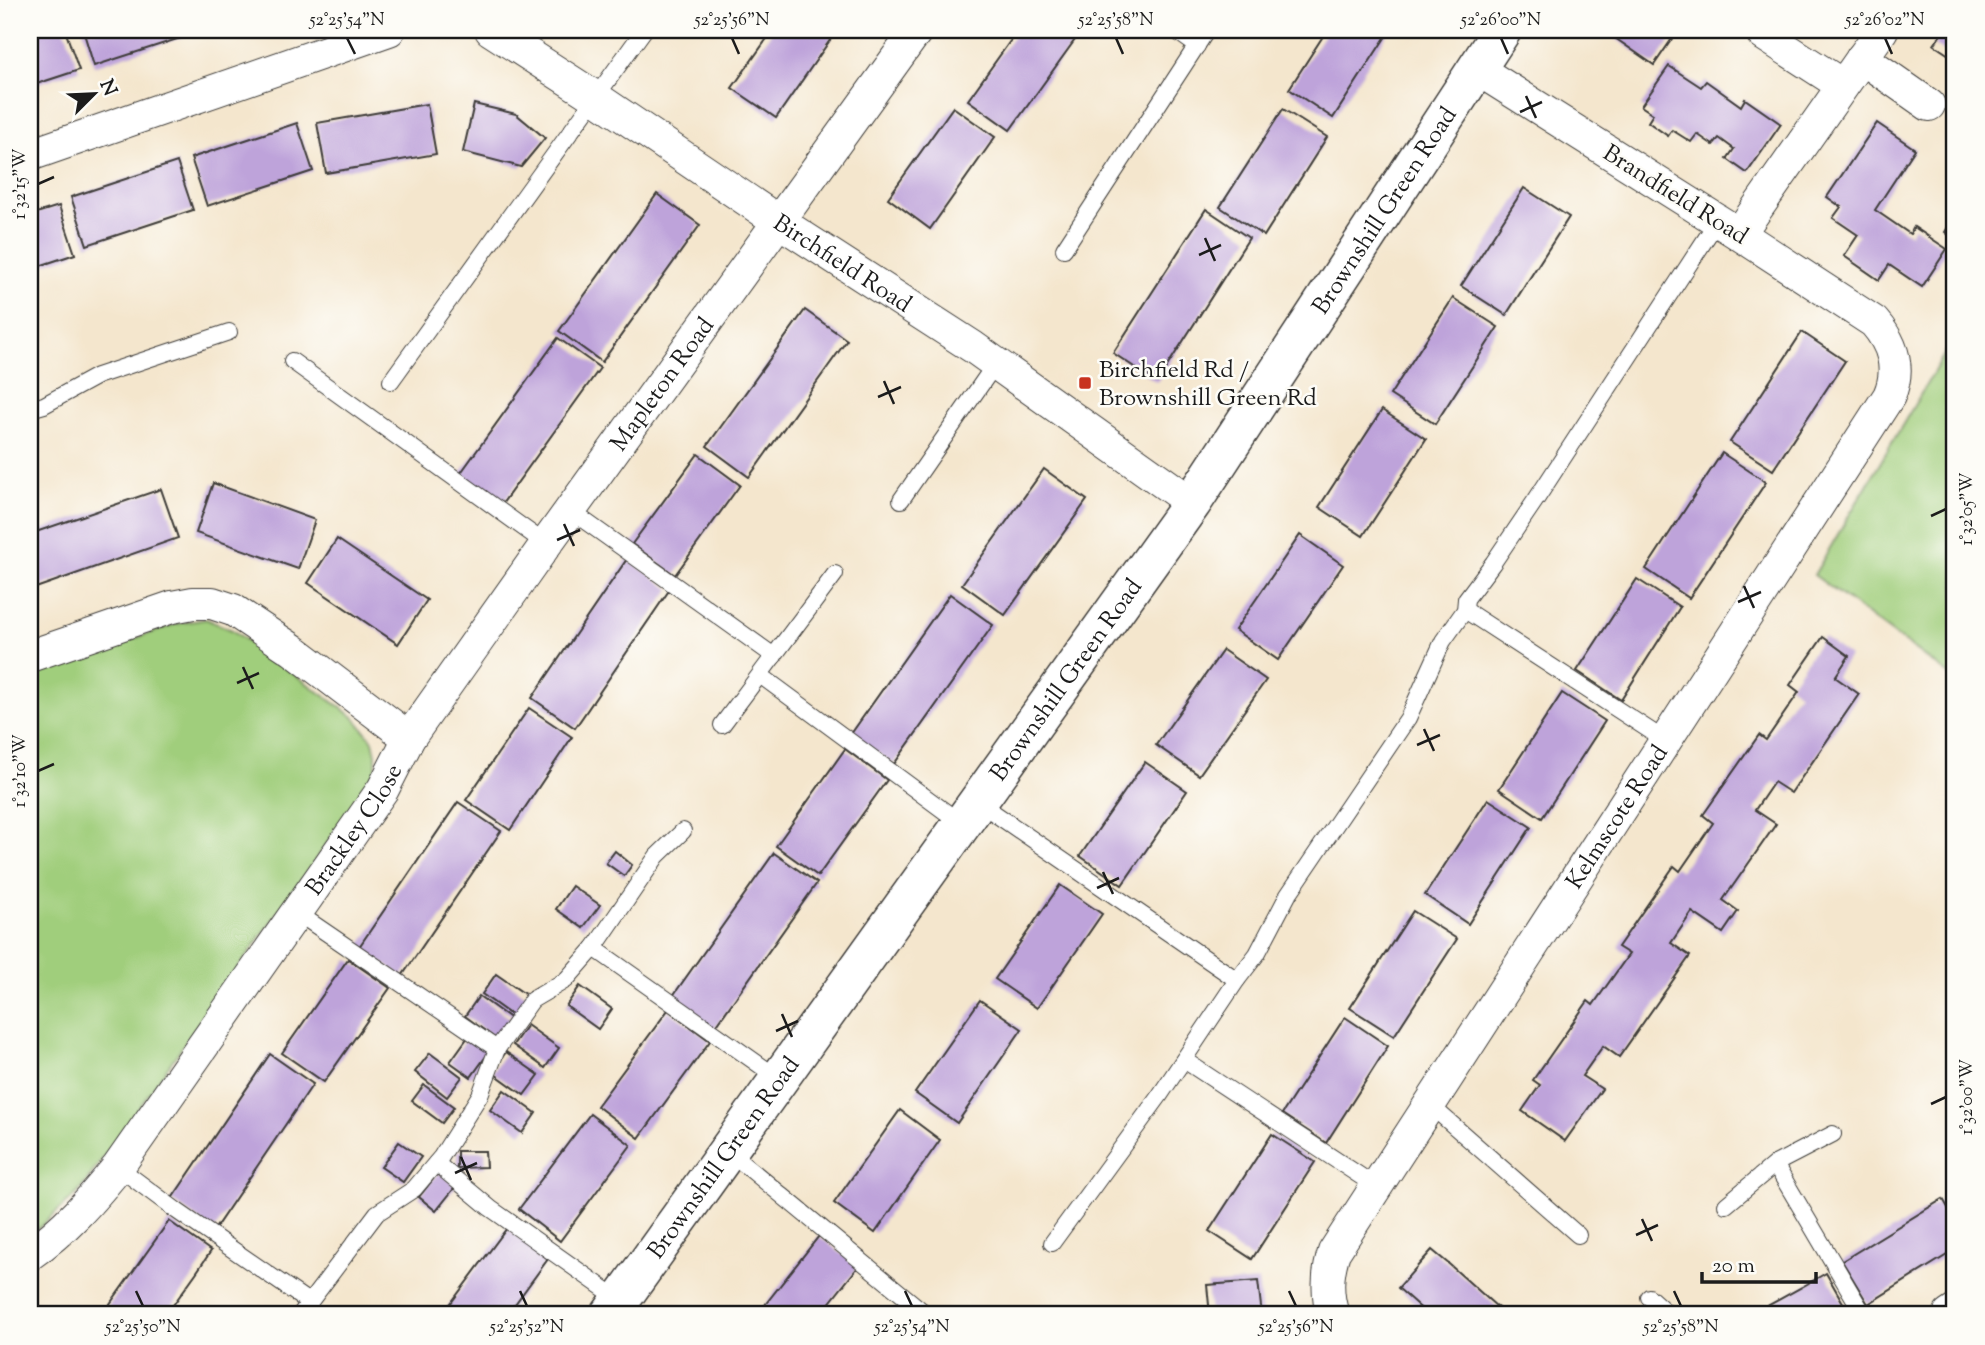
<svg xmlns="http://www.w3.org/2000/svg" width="1985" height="1345" font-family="'Sorts Mill Goudy',serif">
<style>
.green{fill:#a0ce7c;stroke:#5e754c;stroke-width:2}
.building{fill:#bea3da}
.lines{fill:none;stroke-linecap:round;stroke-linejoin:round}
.lane-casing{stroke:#3c3a37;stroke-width:18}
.street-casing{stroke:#3c3a37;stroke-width:34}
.secondary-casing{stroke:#3c3a37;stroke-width:41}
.lane{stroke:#fff;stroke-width:16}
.street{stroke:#fff;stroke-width:32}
.secondary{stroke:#fff;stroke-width:38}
.ticks{fill:none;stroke:#1c1c1c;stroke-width:2.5}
.poi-dot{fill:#c8321e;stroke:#fdfcf7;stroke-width:2.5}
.labels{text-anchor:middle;stroke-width:5;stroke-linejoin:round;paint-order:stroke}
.street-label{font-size:24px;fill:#1c1c1c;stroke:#fdfcf7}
.poi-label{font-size:24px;fill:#1c1c1c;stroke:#fdfcf7;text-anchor:start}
.neatline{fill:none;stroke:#1c1c1c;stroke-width:2.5}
.ticks-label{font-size:18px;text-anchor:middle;fill:#1c1c1c}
</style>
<rect width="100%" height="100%" fill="#fdfcf7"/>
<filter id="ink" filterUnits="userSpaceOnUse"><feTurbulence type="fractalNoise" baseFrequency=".0143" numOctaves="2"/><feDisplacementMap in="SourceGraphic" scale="14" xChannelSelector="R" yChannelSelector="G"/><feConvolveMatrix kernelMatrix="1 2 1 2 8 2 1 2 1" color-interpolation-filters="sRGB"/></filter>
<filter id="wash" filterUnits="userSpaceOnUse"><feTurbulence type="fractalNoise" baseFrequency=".00686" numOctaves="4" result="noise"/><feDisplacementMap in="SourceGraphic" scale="28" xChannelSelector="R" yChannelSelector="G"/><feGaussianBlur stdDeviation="1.57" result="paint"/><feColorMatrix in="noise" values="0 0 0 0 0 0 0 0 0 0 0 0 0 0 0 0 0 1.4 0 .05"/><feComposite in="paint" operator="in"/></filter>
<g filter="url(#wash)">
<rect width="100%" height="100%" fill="#f4e6cd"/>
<!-- green -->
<g class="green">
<polygon points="1955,336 1955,679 1814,575"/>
<polygon points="206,619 232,630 354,717 373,741 376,754 376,768 371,782 78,1193 30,1236 30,675 176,624"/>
</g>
<g id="blocks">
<!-- building -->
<g class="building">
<polygon points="36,30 65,30 79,70 30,86 30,32"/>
<polygon points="83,30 205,30 94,66"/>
<polygon points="773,30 837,30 776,118 732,88"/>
<polygon points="1018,30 1082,30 1010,130 968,100"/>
<polygon points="1327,30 1390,30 1333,118 1289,89"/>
<polygon points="1621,30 1678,30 1654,65 1615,38"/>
<polygon points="1944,30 1955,30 1955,59 1934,45"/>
<polygon points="1669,66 1701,87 1706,81 1741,106 1745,99 1781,124 1747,173 1727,159 1734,149 1719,138 1713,145 1697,134 1691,142 1672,130 1668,136 1648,122 1653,114 1641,106"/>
<polygon points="427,104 436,154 326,173 317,123"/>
<polygon points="474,104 516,114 545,138 521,167 463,152"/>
<polygon points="953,107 995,137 930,229 888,198"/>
<polygon points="1283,109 1327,137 1264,236 1220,207"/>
<polygon points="297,123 313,171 207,206 191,158"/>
<polygon points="1877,123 1915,149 1875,210 1910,234 1914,227 1947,249 1922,287 1889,265 1879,280 1844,256 1858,235 1833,218 1841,207 1827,197"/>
<polygon points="177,162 193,210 87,245 71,197"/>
<polygon points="1524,188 1569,217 1506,315 1461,286"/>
<polygon points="657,194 700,225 602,362 559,331"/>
<polygon points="59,206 75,254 30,269 30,215"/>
<polygon points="1206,209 1249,238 1157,382 1113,353"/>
<polygon points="1955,216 1955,240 1945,232"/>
<polygon points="1453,298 1498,327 1435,424 1390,395"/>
<polygon points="805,310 847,340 749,477 707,446"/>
<polygon points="1802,332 1845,361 1773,470 1730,442"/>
<polygon points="558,338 600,368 502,504 460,474"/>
<polygon points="1382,410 1426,439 1363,536 1319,507"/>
<polygon points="1722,453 1766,482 1689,598 1646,569"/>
<polygon points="698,454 740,485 675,575 632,544"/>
<polygon points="1044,469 1087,500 1005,615 962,584"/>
<polygon points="213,483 315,520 298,569 196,533"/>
<polygon points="161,489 178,538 30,590 30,534"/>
<polygon points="1300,535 1343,565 1278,660 1235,630"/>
<polygon points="337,539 427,600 398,644 308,583"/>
<polygon points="627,559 670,589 575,728 532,698"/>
<polygon points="1637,579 1680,607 1621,700 1577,671"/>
<polygon points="950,594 993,625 894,764 851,734"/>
<polygon points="1823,637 1849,656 1835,677 1859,694 1791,793 1774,782 1755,810 1776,824 1723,900 1738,911 1723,933 1692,912 1671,943 1690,956 1619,1057 1603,1046 1582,1076 1602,1089 1565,1141 1522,1111 1540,1085 1533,1080 1588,1001 1593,1005 1629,954 1618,947 1674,866 1680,871 1713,823 1703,815 1759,735 1766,740 1799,692 1790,685"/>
<polygon points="1223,650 1266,680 1199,775 1156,745"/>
<polygon points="1562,693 1605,721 1542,818 1499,789"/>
<polygon points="529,708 572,737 510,830 466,800"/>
<polygon points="845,749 887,780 818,876 776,846"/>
<polygon points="1145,762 1187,791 1122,885 1080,856"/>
<polygon points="1488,799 1531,827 1468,924 1425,895"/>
<polygon points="458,802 501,831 402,976 359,947"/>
<polygon points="615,851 632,865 624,876 606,863"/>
<polygon points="774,853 817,883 713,1030 670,1000"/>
<polygon points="1060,885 1102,914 1037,1008 995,979"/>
<polygon points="572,886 600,905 583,928 556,909"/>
<polygon points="1413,911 1457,939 1394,1036 1350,1008"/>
<polygon points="348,959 390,988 324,1082 282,1053"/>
<polygon points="496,974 529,997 514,1017 482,994"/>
<polygon points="580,986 612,1009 598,1029 566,1006"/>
<polygon points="479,996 511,1019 496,1039 465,1016"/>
<polygon points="980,1000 1022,1029 957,1123 915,1093"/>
<polygon points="668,1010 710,1041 639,1138 597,1106"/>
<polygon points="1345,1017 1388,1046 1326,1143 1282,1114"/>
<polygon points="527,1025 559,1048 545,1068 513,1045"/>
<polygon points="468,1037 489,1052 471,1077 450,1062"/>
<polygon points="506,1052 539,1075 524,1095 492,1072"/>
<polygon points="430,1053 462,1077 447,1097 415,1072"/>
<polygon points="270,1054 313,1084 214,1230 171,1200"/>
<polygon points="424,1085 454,1107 442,1123 412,1101"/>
<polygon points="504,1090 536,1113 522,1133 490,1110"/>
<polygon points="900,1110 940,1140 875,1233 834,1203"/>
<polygon points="590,1114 631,1145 560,1241 519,1209"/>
<polygon points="1272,1134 1315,1162 1252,1259 1209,1231"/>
<polygon points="399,1142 421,1157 403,1182 381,1167"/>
<polygon points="457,1151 485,1151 486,1167 457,1168"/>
<polygon points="439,1172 456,1186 436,1211 419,1197"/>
<polygon points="1943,1199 1955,1220 1955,1250 1868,1304 1842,1261"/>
<polygon points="169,1221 211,1251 196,1273 166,1315 102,1315"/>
<polygon points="507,1228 548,1259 507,1315 442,1315"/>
<polygon points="819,1236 858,1267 820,1315 757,1315"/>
<polygon points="1432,1250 1450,1265 1506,1315 1428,1315 1416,1304 1398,1288"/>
<polygon points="1826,1273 1850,1315 1751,1315 1802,1287"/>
<polygon points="1258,1281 1262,1315 1210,1315 1207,1285"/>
</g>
</g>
</g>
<g filter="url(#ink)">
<use href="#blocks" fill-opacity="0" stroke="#3c3a37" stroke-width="2"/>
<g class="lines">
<defs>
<g id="lane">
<polyline points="1175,30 1197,46"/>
<polyline points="1064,249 1207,30"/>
<polyline points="292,361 546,544"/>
<polyline points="391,381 644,30"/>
<polyline points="30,409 44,405 97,376 229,332"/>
<polyline points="901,500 996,363"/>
<polyline points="571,511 774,656"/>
<polyline points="1465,610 1666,741"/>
<polyline points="760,675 962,824"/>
<polyline points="722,725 835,574"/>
<polyline points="978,802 1237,980"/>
<polyline points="296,912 497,1049 480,1095 441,1157 414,1189 377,1213 300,1315"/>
<polyline points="594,948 778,1078"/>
<polyline points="497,1049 532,1000 566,980 594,948 657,856 683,831"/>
<polyline points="1184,1060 1377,1187"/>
<polyline points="1430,1105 1578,1235"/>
<polyline points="1833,1134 1775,1164 1864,1315"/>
<polyline points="727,1150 927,1315"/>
<polyline points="436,1163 490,1208 620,1300"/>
<polyline points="118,1167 177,1211 310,1303"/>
<polyline points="1726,1205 1775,1164"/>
<polyline points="1052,1243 1160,1095 1237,980 1257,954 1288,895 1408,718 1443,641 1465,610 1466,599 1493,563 1537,498 1718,220"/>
<polyline points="1649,1297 1669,1315"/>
</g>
<g id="street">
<path id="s1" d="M 491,30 L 595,97 L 778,221 L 973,347 L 1192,503"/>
<polyline points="1763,34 1842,85"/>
<polyline points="1862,58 1929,105"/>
<polyline points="30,155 389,30"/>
<polyline points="1739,234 1882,30"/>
<polyline points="30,656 172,607 193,603 212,603 233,610 293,650 409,738"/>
<path id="s2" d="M 30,1254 C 65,1230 91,1200 118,1167 L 383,789 L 409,738 L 546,544 L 917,30"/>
<path id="s3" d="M 1333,1315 C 1326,1293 1327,1274 1334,1252 L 1889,396 C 1901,368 1893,344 1874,322 L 1739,234 L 1477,69"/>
<polyline points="1949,1315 1955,1311"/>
</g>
<g id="secondary">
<path id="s4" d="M 610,1315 L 1192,503 L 1502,30"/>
</g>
</defs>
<!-- lane casing -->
<use href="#lane" class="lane-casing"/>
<!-- street casing -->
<use href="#street" class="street-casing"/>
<!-- secondary casing -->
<use href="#secondary" class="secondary-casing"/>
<!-- lane -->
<use href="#lane" class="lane"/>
<!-- street -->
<use href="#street" class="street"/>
<!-- secondary -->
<use href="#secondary" class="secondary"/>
</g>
</g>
<!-- ticks -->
<path class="ticks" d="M 347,38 L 355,54M 732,38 L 739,54M 1116,38 L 1123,54M 1501,38 L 1508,54M 1885,38 L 1892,54M 1526,96 L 1536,118M 1520,112 L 1542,102M 38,184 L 54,177M 1205,238 L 1215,261M 1199,255 L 1221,245M 884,381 L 894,404M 878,397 L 901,387M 1931,516 L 1946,509M 564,524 L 574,546M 557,540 L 580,530M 1744,586 L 1754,608M 1738,602 L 1761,592M 243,667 L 253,689M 237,683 L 259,673M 1424,729 L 1434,751M 1417,745 L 1440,735M 38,771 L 54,764M 1103,872 L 1113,894M 1097,888 L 1119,878M 782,1014 L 792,1037M 776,1031 L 798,1021M 1931,1104 L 1946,1097M 461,1157 L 471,1180M 455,1173 L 477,1163M 1642,1219 L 1652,1241M 1636,1235 L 1658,1225M 136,1291 L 143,1306M 520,1291 L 527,1306M 905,1291 L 912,1306M 1289,1291 L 1296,1306M 1674,1291 L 1681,1306"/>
<!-- markers -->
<rect class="poi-dot" x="1078" y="376" width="14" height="14" rx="3.5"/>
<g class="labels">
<!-- street labels -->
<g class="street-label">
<text transform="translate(1676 194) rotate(32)" y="8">Brandfield Road</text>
<text dy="8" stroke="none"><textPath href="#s4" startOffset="1349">Brownshill Green Road</textPath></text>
<text dy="8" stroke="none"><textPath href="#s1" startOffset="422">Birchfield Road</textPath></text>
<text dy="8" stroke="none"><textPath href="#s2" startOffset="1078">Mapleton Road</textPath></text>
<text dy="8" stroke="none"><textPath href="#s4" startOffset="782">Brownshill Green Road</textPath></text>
<text dy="8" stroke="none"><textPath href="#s3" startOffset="583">Kelmscote Road</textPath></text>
<text dy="8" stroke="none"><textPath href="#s2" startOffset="536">Brackley Close</textPath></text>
<text dy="8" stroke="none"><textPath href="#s4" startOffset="194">Brownshill Green Road</textPath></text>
</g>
<!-- poi labels -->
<g class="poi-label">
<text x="1099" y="377">Birchfield Rd /<tspan x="1099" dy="28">Brownshill Green Rd</tspan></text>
</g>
</g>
<!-- margin -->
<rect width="1985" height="1345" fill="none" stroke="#fdfcf7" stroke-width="77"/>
<!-- north arrow -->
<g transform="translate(94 94) rotate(66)" stroke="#fdfcf7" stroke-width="5" paint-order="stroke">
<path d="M0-5L12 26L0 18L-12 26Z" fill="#1c1c1c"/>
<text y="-10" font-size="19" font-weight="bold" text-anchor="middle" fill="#1c1c1c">N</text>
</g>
<!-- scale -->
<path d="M1702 1272v10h114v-10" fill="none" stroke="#1c1c1c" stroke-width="3.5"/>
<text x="1712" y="1272" font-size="21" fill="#1c1c1c" stroke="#fdfcf7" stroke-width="5" paint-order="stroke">20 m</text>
<rect x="38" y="38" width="1908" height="1268" class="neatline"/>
<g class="ticks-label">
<text x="347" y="25">52°25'54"N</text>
<text x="732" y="25">52°25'56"N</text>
<text x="1116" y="25">52°25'58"N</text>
<text x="1501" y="25">52°26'00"N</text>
<text x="1885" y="25">52°26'02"N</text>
<text transform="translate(19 184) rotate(-90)" y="6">1°32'15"W</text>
<text transform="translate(1966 509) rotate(-90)" y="6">1°32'05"W</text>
<text transform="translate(19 771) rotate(-90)" y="6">1°32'10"W</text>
<text transform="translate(1966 1097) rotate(-90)" y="6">1°32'00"W</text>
<text x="143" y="1332">52°25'50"N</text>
<text x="527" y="1332">52°25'52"N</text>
<text x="912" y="1332">52°25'54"N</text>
<text x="1296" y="1332">52°25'56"N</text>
<text x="1681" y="1332">52°25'58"N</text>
</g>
</svg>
